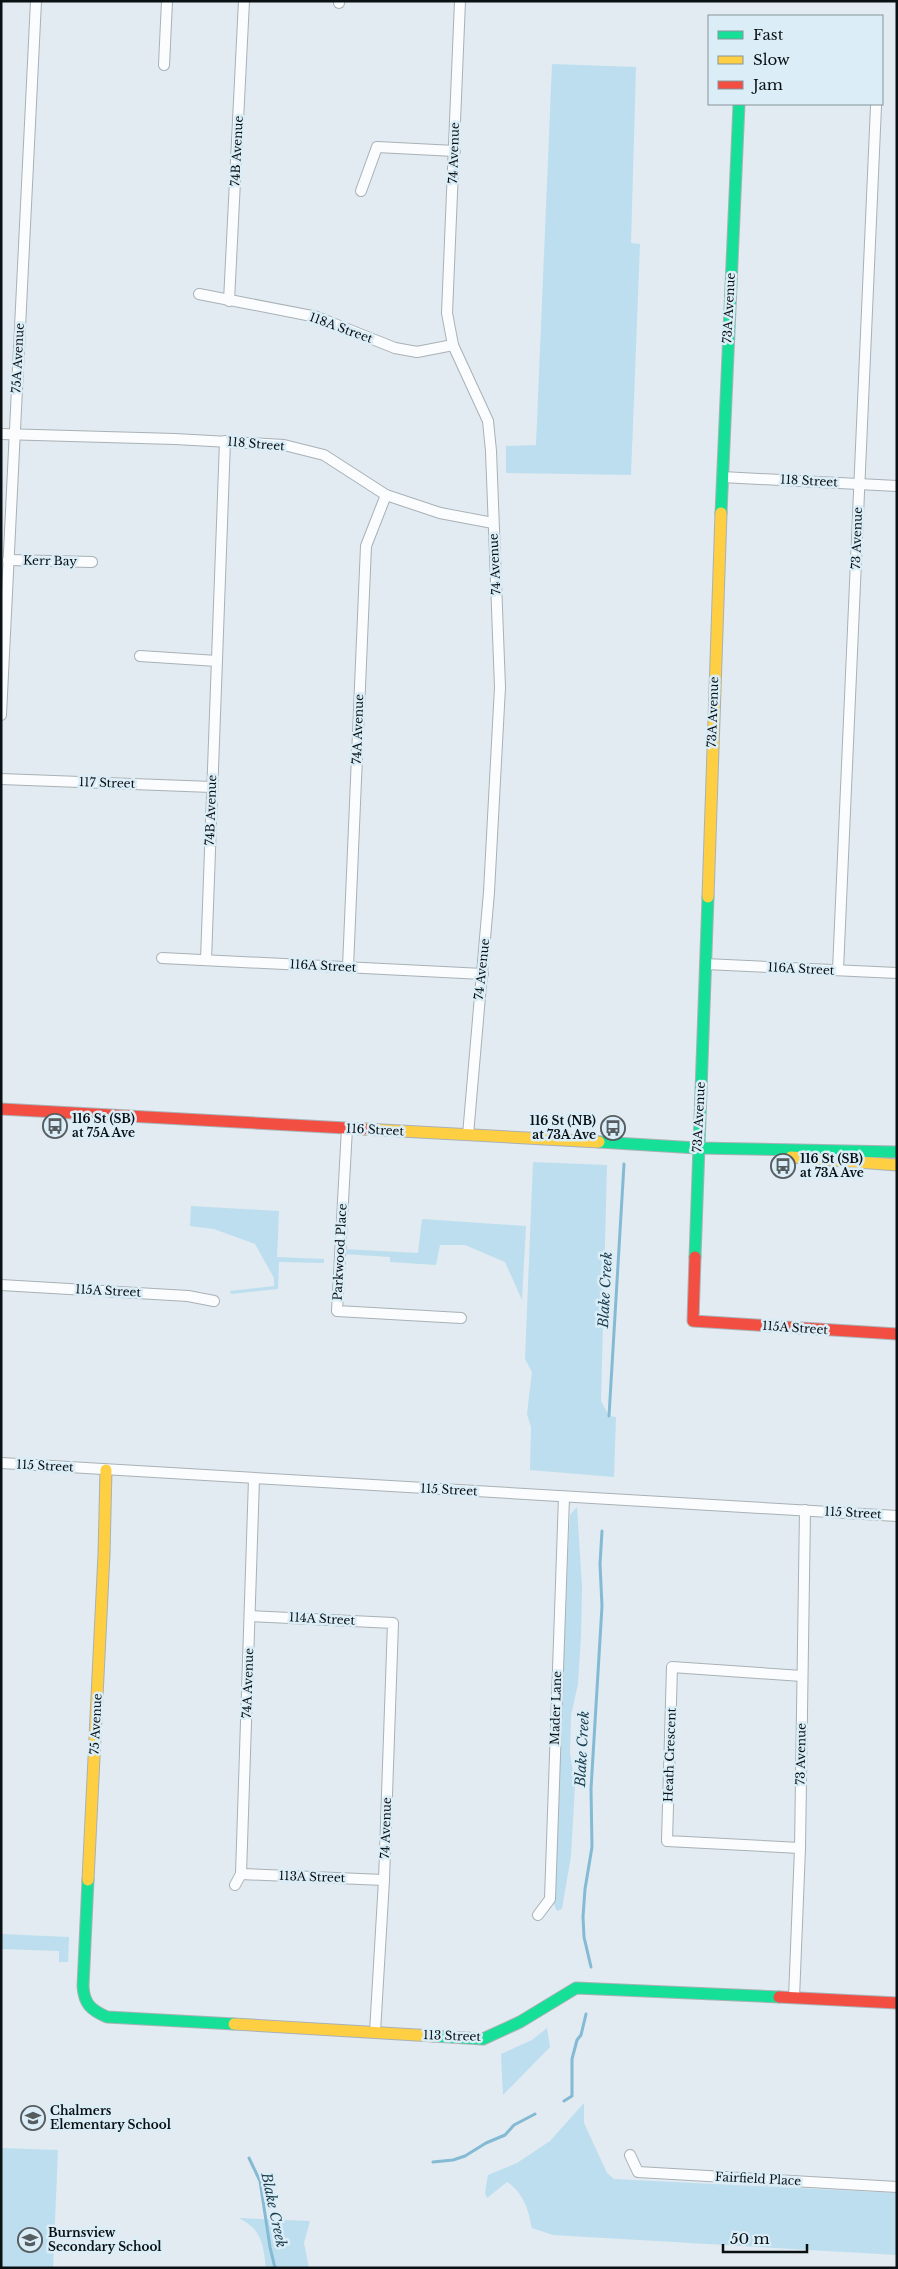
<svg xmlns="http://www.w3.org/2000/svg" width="898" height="2269" font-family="'Libre Baskerville',serif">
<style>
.green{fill:#bddeee}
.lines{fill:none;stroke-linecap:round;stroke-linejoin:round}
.stream{stroke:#84bad3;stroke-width:3}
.street-casing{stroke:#a9b1b6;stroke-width:12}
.fast-casing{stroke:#a9b1b6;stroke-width:13}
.slow-casing{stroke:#a9b1b6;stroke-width:13}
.jam-casing{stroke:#a9b1b6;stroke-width:13}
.street{stroke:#fafcfd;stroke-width:10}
.fast{stroke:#16e098;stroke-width:11}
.slow{stroke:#ffcf43;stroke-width:11}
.jam{stroke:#f24e42;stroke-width:11}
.labels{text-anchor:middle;stroke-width:5;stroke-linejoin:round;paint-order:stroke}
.street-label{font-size:12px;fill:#0a1114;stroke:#dbedf7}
.poi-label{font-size:12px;font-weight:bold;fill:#0a1114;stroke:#dbedf7;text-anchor:start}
.water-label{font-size:14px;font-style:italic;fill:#1b3d4c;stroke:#dbedf7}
</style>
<rect width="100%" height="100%" fill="#e1ebf1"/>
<!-- green -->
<g class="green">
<polygon points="552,64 636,67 631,243 640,244 631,475 506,473 506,446 536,445"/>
<polygon points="533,1162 607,1165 601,1401 609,1416 616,1417 614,1477 530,1470 531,1427 527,1414 532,1372 525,1359"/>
<polygon points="191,1206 279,1211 277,1257 324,1259 324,1263 279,1262 278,1289 231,1294 230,1291 274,1286 274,1278 255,1244 214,1229 190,1226"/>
<polygon points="422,1219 526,1226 522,1300 505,1262 465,1245 440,1245 436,1265 390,1262 390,1257 343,1254 343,1249 418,1253"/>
<polygon points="577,1507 582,1587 581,1635 578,1684 571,1715 570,1753 575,1785 571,1856 562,1909 557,1911 554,1904 568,1552 570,1515"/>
<polygon points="1,1934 69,1937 68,1962 59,1962 59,1951 1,1949"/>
<polygon points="547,2028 550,2047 503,2095 501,2054 532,2040"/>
<path d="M 584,2103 L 584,2123 L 607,2173 L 614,2179 L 897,2193 L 897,2255 L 553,2235 L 532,2228 C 528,2209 524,2193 507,2182 L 487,2198 L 485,2193 L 488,2175 L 517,2163 L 550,2141 Z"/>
<polygon points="1,2148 58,2150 53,2268 1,2268"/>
<path d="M 239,2218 L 310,2221 L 304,2243 L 309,2268 L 266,2268 C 263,2243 262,2230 239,2218 Z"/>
</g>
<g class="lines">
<!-- stream -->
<g class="stream">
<polyline points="609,1416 624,1164"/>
<polyline points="591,1967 584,1937 583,1917 585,1889 592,1847 591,1789 602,1606 600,1564 602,1531"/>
<polyline points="564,2101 572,2096 572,2059 577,2040 581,2035 586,2014"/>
<polyline points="249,2158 260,2181 270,2247 275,2268"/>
<polyline points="433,2162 453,2160 465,2156 486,2143 505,2135 514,2125 535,2114"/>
</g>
<defs>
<g id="street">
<polyline points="460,1 447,313 453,345 488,421 491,451 500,687 489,892 468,1135"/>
<polyline points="339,3 339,1"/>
<polyline points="164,65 167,1"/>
<polyline points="361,191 377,147 455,151"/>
<polyline points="199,294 317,317 395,348 417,352 453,345"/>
<polyline points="229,301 244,1"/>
<polyline points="1,434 175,439 284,445 324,455 386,495 440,513 493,523"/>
<polyline points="722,477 897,486"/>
<polyline points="8,560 92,562"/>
<polyline points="140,656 217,661"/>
<polyline points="1,715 36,1"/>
<polyline points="1,779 212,787"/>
<polyline points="162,958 483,974"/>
<polyline points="206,960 225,441"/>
<polyline points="705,964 897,973"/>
<polyline points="348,967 366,546 386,495"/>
<polyline points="838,970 876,106"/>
<polyline points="347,1128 337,1311 461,1318"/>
<polyline points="1,1285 188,1296 214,1301"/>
<polyline points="1,1463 897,1516"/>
<polyline points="251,1616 393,1623 384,1880 375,2032"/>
<polyline points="800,1848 667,1841 672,1667 802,1676"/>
<polyline points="241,1874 384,1880"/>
<polyline points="235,1885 241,1874 254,1479"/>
<polyline points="538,1915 550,1899 564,1497"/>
<polyline points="794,1998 800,1848 805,1510"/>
<polyline points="630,2155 638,2172 897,2187"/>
</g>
<g id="fast">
<polyline points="721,513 739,104"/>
<polyline points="599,1142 697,1148 897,1152"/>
<polyline points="695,1257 708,897"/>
<path d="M 88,1880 L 83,1986 C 84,2004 91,2010 107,2017 L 234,2024"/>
<polyline points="433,2036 483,2039 520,2022 576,1988 779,1997"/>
</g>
<g id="slow">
<polyline points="708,897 721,513"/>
<polyline points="364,1129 599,1142"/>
<polyline points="791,1157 897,1165"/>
<polyline points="88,1880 104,1554 106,1470"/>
<polyline points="234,2024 433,2036"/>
</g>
<g id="jam">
<polyline points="1,1109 364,1129"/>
<polyline points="695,1257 693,1321 897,1334"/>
<polyline points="779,1997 897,2003"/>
</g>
</defs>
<!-- street casing -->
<use href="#street" class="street-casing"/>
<!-- fast casing -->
<use href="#fast" class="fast-casing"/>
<!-- slow casing -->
<use href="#slow" class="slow-casing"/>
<!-- jam casing -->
<use href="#jam" class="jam-casing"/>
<!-- street -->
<use href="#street" class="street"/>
<!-- fast -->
<use href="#fast" class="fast"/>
<!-- slow -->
<use href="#slow" class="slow"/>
<!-- jam -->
<use href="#jam" class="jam"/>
</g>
<!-- icons -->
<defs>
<symbol id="bus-ring" viewBox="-11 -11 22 22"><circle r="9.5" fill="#dbedf7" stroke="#555d61" stroke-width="1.5"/><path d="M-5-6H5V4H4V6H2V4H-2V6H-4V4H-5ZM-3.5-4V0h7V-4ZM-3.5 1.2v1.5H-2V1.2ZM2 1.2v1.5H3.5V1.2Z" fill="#555d61"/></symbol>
<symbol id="school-ring" viewBox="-11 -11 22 22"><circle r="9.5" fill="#dbedf7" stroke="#555d61" stroke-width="1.5"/><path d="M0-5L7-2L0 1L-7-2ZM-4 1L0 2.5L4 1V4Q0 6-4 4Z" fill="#555d61"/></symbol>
</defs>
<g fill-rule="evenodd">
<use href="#bus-ring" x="41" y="1112" width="28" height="28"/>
<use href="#bus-ring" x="599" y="1114" width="28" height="28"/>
<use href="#bus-ring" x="769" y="1152" width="28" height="28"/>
<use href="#school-ring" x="19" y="2104" width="28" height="28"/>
<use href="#school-ring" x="16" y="2226" width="28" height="28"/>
</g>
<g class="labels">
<!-- street labels -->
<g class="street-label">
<text transform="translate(237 151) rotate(-87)" y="4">74B Avenue</text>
<text transform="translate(454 153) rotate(-88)" y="4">74 Avenue</text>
<text transform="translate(729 308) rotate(-87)" y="4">73A Avenue</text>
<text transform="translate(341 328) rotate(20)" y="4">118A Street</text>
<text transform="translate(18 358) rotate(-87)" y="4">75A Avenue</text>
<text transform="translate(256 444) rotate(5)" y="4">118 Street</text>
<text transform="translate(809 481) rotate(3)" y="4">118 Street</text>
<text transform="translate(857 538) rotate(-88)" y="4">73 Avenue</text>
<text transform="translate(50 561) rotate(1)" y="4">Kerr Bay</text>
<text transform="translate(495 564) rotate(-93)" y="4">74 Avenue</text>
<text transform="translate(713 712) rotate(-88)" y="4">73A Avenue</text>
<text transform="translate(358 729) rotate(-88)" y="4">74A Avenue</text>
<text transform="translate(107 783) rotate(2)" y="4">117 Street</text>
<text transform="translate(211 810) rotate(-88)" y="4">74B Avenue</text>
<text transform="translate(323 966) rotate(3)" y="4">116A Street</text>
<text transform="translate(482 969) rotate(-84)" y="4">74 Avenue</text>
<text transform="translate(801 969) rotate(3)" y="4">116A Street</text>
<text transform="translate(699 1117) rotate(-87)" y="4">73A Avenue</text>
<text transform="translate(375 1130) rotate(3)" y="4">116 Street</text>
<text transform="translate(340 1252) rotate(-87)" y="4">Parkwood Place</text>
<text transform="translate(108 1291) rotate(3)" y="4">115A Street</text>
<text transform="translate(795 1328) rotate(4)" y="4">115A Street</text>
<text transform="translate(45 1466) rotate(3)" y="4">115 Street</text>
<text transform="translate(449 1490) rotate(3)" y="4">115 Street</text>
<text transform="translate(853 1513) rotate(3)" y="4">115 Street</text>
<text transform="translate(322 1619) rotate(3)" y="4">114A Street</text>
<text transform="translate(248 1683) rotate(-88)" y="4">74A Avenue</text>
<text transform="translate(556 1708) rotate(-88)" y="4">Mader Lane</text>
<text transform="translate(96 1724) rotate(-87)" y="4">75 Avenue</text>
<text transform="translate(801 1754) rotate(-89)" y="4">73 Avenue</text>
<text transform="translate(670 1755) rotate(-88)" y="4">Heath Crescent</text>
<text transform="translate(386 1828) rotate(-88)" y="4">74 Avenue</text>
<text transform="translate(312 1877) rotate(2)" y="4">113A Street</text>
<text transform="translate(452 2036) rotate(2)" y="4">113 Street</text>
<text transform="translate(758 2179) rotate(3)" y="4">Fairfield Place</text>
</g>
<!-- poi labels -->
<g class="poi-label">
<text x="72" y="1123">116 St (SB)<tspan x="72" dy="14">at 75A Ave</tspan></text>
<text x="596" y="1125" text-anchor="end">116 St (NB)<tspan x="596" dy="14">at 73A Ave</tspan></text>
<text x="800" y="1163">116 St (SB)<tspan x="800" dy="14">at 73A Ave</tspan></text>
<text x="50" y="2115">Chalmers<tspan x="50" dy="14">Elementary School</tspan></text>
<text x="48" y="2237">Burnsview<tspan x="48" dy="14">Secondary School</tspan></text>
</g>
<!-- water labels -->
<g class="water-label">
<text transform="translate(605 1290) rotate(-87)" y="5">Blake Creek</text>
<text transform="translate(582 1749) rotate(-87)" y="5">Blake Creek</text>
<text transform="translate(274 2210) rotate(78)" y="5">Blake Creek</text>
</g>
</g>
<!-- border -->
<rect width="898" height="2269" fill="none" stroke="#0a1114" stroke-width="5"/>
<!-- legend -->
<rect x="708" y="15" width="175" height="90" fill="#dbedf7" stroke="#87959c"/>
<rect x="718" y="31" width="25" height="8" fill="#16e098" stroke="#87959c"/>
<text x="753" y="40" font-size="15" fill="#0a1114">Fast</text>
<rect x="718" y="56" width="25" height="8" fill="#ffcf43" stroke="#87959c"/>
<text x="753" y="65" font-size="15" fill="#0a1114">Slow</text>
<rect x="718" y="81" width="25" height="8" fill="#f24e42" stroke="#87959c"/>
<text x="753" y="90" font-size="15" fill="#0a1114">Jam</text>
<!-- scale -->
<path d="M723 2244v8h84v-8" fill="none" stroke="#0a1114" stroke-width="2.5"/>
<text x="730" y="2244" font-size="15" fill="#0a1114" stroke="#dbedf7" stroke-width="4" paint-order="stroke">50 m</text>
</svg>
